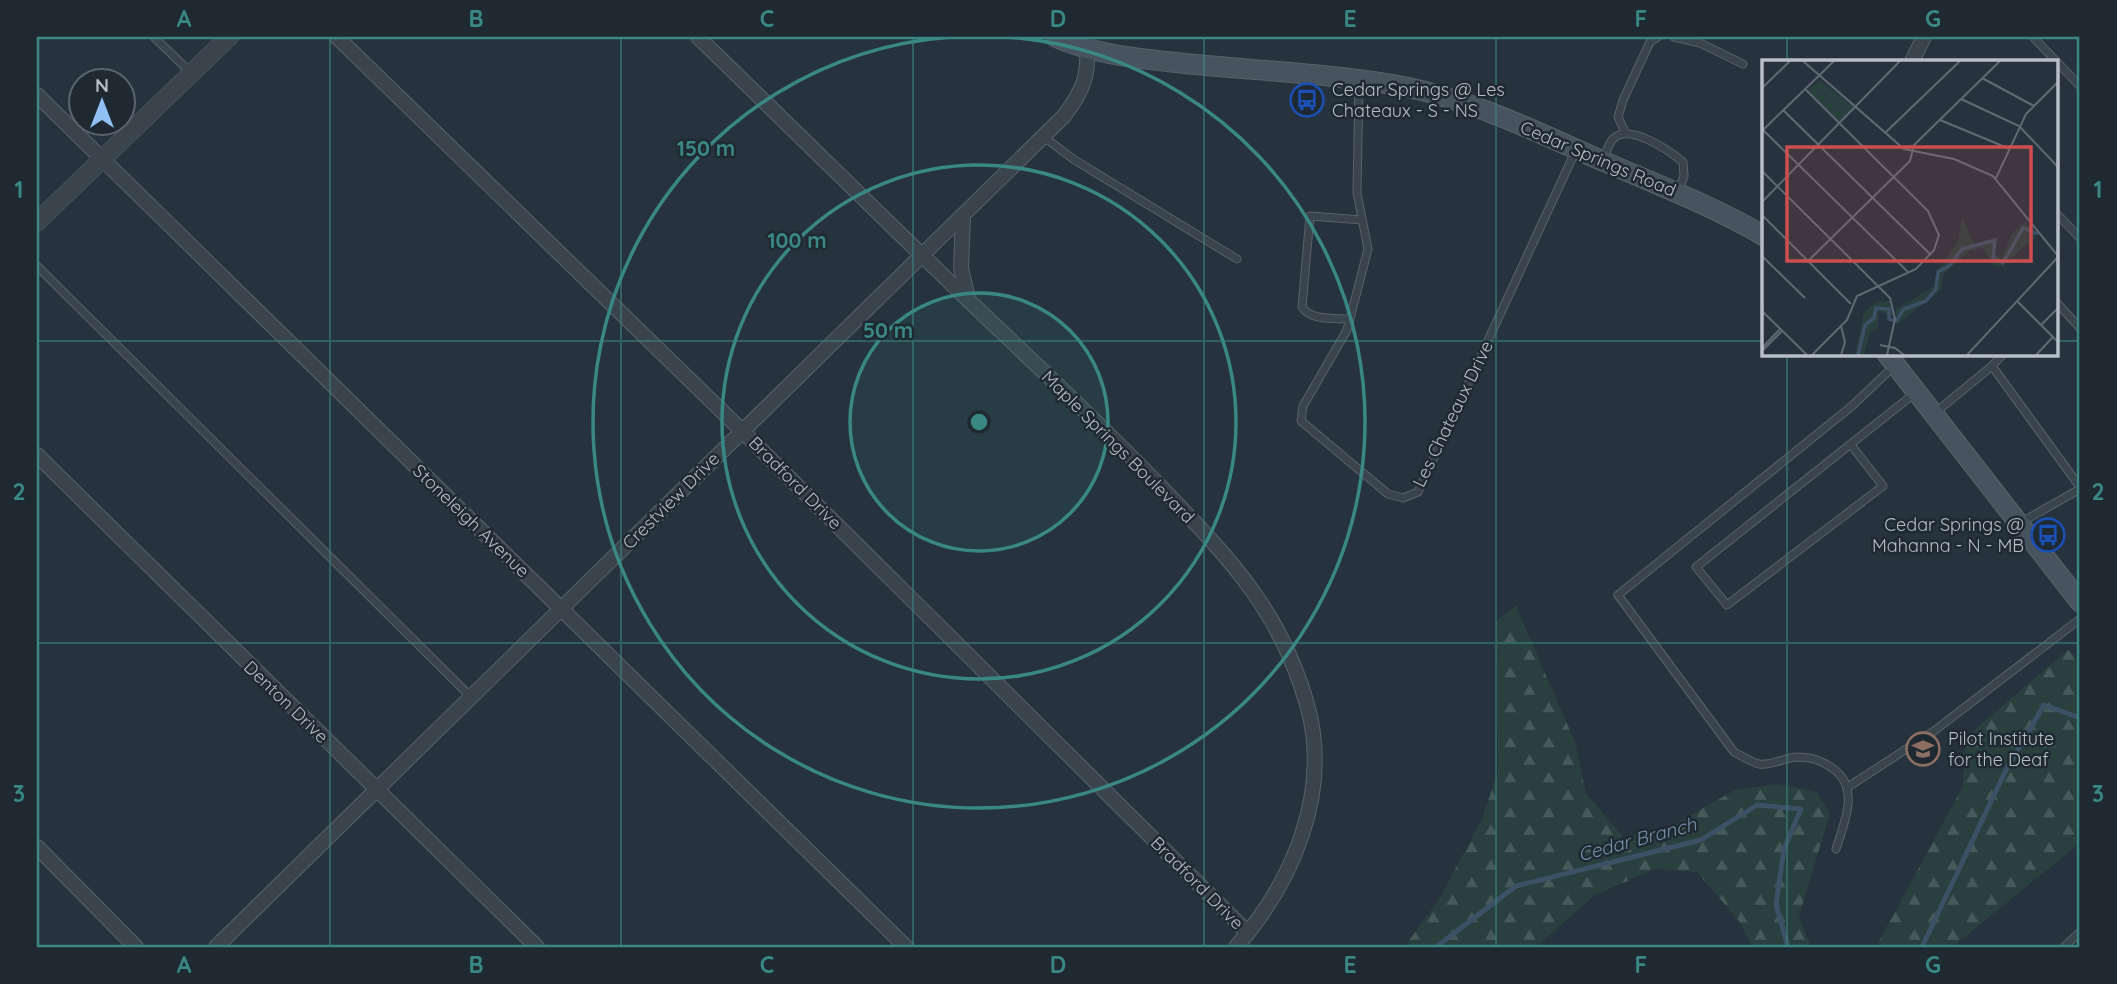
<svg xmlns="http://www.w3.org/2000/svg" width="2117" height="984" font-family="Quicksand,sans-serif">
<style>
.forest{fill:url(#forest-firs)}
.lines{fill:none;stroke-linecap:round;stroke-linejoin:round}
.stream{stroke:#3c5165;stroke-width:5}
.service-casing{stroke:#58626b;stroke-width:9}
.minor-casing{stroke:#58626b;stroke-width:16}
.tertiary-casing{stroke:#58626b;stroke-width:19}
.secondary-casing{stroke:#58626b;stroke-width:21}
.service{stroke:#3a444d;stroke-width:7}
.minor{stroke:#3a444d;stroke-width:14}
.tertiary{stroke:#3a444d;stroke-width:18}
.secondary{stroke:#485360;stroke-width:19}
.grid{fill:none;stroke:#398884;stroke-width:2;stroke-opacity:0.55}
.ring{fill:none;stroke:#398884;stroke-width:3.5}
.labels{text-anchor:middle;stroke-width:5;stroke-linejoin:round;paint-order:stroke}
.poi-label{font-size:18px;fill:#b6bfc8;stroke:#1f2932;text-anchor:start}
.street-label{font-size:18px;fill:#b6bfc8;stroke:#1f2932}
.water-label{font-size:19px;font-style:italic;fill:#7892aa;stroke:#1f2932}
.inset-river{fill:none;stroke:#3c5165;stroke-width:3.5}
.inset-road{fill:none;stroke:#606a75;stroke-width:2}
.view{fill:#ce4e50;fill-opacity:0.15;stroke:#ce4e50;stroke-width:3.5}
.inset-edge{fill:none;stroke:#b6bfc8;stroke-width:3.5}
.centre{fill:#398884;stroke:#1f2932;stroke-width:3.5}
.ring-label{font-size:21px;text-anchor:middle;font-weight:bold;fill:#398884;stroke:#1f2932;stroke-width:5;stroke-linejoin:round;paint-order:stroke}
.neatline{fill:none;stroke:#398884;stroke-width:2.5}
.grid-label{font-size:23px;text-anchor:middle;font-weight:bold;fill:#398884}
</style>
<defs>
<pattern id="forest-firs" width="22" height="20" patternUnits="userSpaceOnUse" patternTransform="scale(1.75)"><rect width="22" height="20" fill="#29403f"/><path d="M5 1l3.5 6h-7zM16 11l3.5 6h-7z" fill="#465a59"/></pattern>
</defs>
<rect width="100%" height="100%" fill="#26323d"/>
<!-- forest -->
<g class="forest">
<polygon points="1516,606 1575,742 1586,793 1624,838 1675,824 1735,790 1777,784 1816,792 1830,813 1799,916 1811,947 1753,947 1739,921 1697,872 1655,869 1595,895 1536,947 1404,947 1438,901 1481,821 1498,772 1496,621"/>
<polygon points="2068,650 2080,661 2080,843 1952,947 1876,947 1963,786 1965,738"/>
</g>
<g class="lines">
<!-- stream -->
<g class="stream">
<polyline points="1436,947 1516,886 1701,840 1757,805 1801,809 1784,849 1776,904 1788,947"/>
<polyline points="1922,947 2005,772 2044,705 2080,718"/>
</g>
<defs>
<g id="service">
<polyline points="154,37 191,73"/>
<polyline points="1674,37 1700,43 1743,64"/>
<polyline points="2033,37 2080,86"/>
<polyline points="1359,83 1357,193 1368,249 1347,330 1303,406 1301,421 1388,494 1403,498 1418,492 1576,150"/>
<polyline points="1625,132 1618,117 1623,100 1650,42 1658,37"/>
<polyline points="1044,137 1073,159 1237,259"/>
<path d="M 1603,160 C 1606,154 1608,144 1613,139 C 1628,122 1670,151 1683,162 L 1684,176 L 1678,193"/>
<polyline points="2056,213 2080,238"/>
<polyline points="37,266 471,697"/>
<polyline points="2056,302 2080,328"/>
<path d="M 1350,319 C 1335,318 1311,321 1302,307 L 1310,216 L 1362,220"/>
<polyline points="2003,354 1992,366 2080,487"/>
<polyline points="1936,412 1992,366"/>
<polyline points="1851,445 1883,486 1727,605 1696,567 1915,393"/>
<polyline points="2020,523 2080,489"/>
<polyline points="1848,787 1934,731 2080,619"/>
<path d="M 1836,849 C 1844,823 1861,787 1832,768 C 1821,760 1811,757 1796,757 C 1785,758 1769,766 1759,764 C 1751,762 1742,756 1734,752 L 1618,595 L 1852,406 L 1894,366"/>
<polyline points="2064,947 2080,932"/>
</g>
<g id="minor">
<polyline points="337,37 731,420 1248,933"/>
<path d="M 698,37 C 794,130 889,224 986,317 C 1044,372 1103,427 1159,485 C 1227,556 1281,609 1308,708 C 1331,794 1292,883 1236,947"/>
<polyline points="1912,61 1924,37"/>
<polyline points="37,95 906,947"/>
<polyline points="963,217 961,268 968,298"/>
<polyline points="37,455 537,947"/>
<polyline points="37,847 136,947"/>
<path d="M 216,947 L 1064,116 C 1086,87 1089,73 1087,37"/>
</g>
<polyline id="tertiary" points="37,222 229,37"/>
<g id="secondary">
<path d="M 1055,37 C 1097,56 1145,59 1190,64 C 1262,71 1336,74 1406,87 C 1475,101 1541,134 1605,162 C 1658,185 1713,206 1764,236"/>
<polyline points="1887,354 2080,602"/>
</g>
</defs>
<!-- service casing -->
<use href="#service" class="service-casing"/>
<!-- minor casing -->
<use href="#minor" class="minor-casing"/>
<!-- tertiary casing -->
<use href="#tertiary" class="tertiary-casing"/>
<!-- secondary casing -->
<use href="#secondary" class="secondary-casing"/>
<!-- service -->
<use href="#service" class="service"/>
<!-- minor -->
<use href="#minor" class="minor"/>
<!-- tertiary -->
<use href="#tertiary" class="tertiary"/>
<!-- secondary -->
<use href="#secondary" class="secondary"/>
</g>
<!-- grid -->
<path class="grid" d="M 330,37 L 330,947M 621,37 L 621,947M 913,37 L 913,947M 1204,37 L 1204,947M 1496,37 L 1496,947M 1787,37 L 1787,61M 37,341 L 1764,341M 2056,341 L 2080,341M 1787,354 L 1787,947M 37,643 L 2080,643"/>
<!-- distance rings -->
<circle cx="979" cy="422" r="129" fill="#398884" fill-opacity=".12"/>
<g class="ring">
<circle cx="979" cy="422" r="129"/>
<circle cx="979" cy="422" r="257"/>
<path d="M1006 37A386 386 0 1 1 952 37"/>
</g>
<!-- icons -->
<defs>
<symbol id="bus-ring" viewBox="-11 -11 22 22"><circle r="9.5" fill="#1f2932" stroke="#1a4fb4" stroke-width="1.5"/><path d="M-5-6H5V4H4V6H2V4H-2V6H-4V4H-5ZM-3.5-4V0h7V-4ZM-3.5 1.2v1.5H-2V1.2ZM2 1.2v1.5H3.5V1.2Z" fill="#1a4fb4"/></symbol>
<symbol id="school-ring" viewBox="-11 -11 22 22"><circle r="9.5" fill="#1f2932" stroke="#8d6e63" stroke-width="1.5"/><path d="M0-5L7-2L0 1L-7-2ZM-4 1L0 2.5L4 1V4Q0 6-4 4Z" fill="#8d6e63"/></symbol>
</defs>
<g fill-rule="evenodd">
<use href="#bus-ring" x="1288" y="81" width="38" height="38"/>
<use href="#bus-ring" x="2029" y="516" width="38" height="38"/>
<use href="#school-ring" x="1904" y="730" width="38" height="38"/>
</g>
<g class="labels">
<!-- poi labels -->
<g class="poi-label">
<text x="1332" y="96">Cedar Springs @ Les<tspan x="1332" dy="21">Chateaux - S - NS</tspan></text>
<text x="2024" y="531" text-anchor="end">Cedar Springs @<tspan x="2024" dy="21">Mahanna - N - MB</tspan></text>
<text x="1948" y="745">Pilot Institute<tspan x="1948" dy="21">for the Deaf</tspan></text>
</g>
<!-- street labels -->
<g class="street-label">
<text transform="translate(1598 159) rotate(23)" y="6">Cedar Springs Road</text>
<text transform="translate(1453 414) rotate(-64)" y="6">Les Chateaux Drive</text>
<text transform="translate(1118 447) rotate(45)" y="6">Maple Springs Boulevard</text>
<text transform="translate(795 483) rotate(45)" y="6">Bradford Drive</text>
<text transform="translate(671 501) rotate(-45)" y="6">Crestview Drive</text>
<text transform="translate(471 521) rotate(44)" y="6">Stoneleigh Avenue</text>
<text transform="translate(286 702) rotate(44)" y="6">Denton Drive</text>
<text transform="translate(1197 883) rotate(45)" y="6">Bradford Drive</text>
</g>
<!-- water labels -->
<g class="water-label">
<text transform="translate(1637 839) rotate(-15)" y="7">Cedar Branch</text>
</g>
</g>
<!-- overview -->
<g transform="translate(1762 60)">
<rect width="296" height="296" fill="#26323d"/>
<path d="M 57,20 L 92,47 L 78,63 L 45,31 Z" fill="#29403f"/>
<path d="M 200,157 L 212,184 L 234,178 L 232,193 L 239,199 L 251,172 L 263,162 L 274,176 L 241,206 L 232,206 L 221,188 L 209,190 L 181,215 L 179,230 L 135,264 L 134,249 L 172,226 L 175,210 L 196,182 ZM 116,241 L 128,241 L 131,257 L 117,251 L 116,268 L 108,273 L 102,295 L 93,295 L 102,252 Z" fill="#29403f"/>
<path class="inset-river" d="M 96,295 L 103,265 L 112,258 L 114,248 L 127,249 L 127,259 L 134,261 L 142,249 L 164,241 L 174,229 L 176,212 L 187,206 L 200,189 L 233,180 L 231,198 L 241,203 L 261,168 L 276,174"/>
<path class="inset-road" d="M 41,1 L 142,89 L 192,99 L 231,116 L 296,196M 220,18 L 272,46M 0,28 L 28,1M 43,29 L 166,151 L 177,175 L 172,190 L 154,209 L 95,236 L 85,260 L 50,295M 199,39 L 257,66 L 296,107M 21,50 L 169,195M 178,60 L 248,89M 1,70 L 147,213M 1,70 L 72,1M 124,72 L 198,1M 0,111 L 128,238 L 133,259 L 125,295M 234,118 L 264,54 L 296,22M 0,142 L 138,1M 0,155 L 89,244M 296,194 L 296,168M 0,196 L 43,238M 46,201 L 148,101 L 152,85 L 238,1M 255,241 L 296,282M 0,251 L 45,295M 279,265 L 296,248M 79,266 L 83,282 L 79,295M 118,285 L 133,288 L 142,295M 0,288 L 18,269M 0,291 L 20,271M 205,295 L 296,197M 274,295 L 291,277"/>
<path class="view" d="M 25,87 L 269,87 L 269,201 L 25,201 Z"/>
<rect width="296" height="296" class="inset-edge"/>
</g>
<circle cx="979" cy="422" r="10" class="centre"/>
<g class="ring-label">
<text x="706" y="156">150 m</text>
<text x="797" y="248">100 m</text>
<text x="888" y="338">50 m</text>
</g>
<!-- border -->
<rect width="2117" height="984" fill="none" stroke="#1f2932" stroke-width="77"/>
<!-- north arrow -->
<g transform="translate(102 102)"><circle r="33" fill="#1f2932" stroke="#5b656e" stroke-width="2"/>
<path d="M0-5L12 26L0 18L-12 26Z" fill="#91c0f2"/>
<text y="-10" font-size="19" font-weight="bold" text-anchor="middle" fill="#b6bfc8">N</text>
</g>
<rect x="38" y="38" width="2040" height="908" class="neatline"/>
<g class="grid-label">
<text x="184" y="27">A</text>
<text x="476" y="27">B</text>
<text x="767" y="27">C</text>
<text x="1058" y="27">D</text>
<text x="1350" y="27">E</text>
<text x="1641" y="27">F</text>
<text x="1933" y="27">G</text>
<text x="19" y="198">1</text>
<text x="2098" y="198">1</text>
<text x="19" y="500">2</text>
<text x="2098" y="500">2</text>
<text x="19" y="802">3</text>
<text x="2098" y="802">3</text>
<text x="184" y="973">A</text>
<text x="476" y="973">B</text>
<text x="767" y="973">C</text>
<text x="1058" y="973">D</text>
<text x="1350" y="973">E</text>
<text x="1641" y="973">F</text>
<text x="1933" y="973">G</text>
</g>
</svg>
